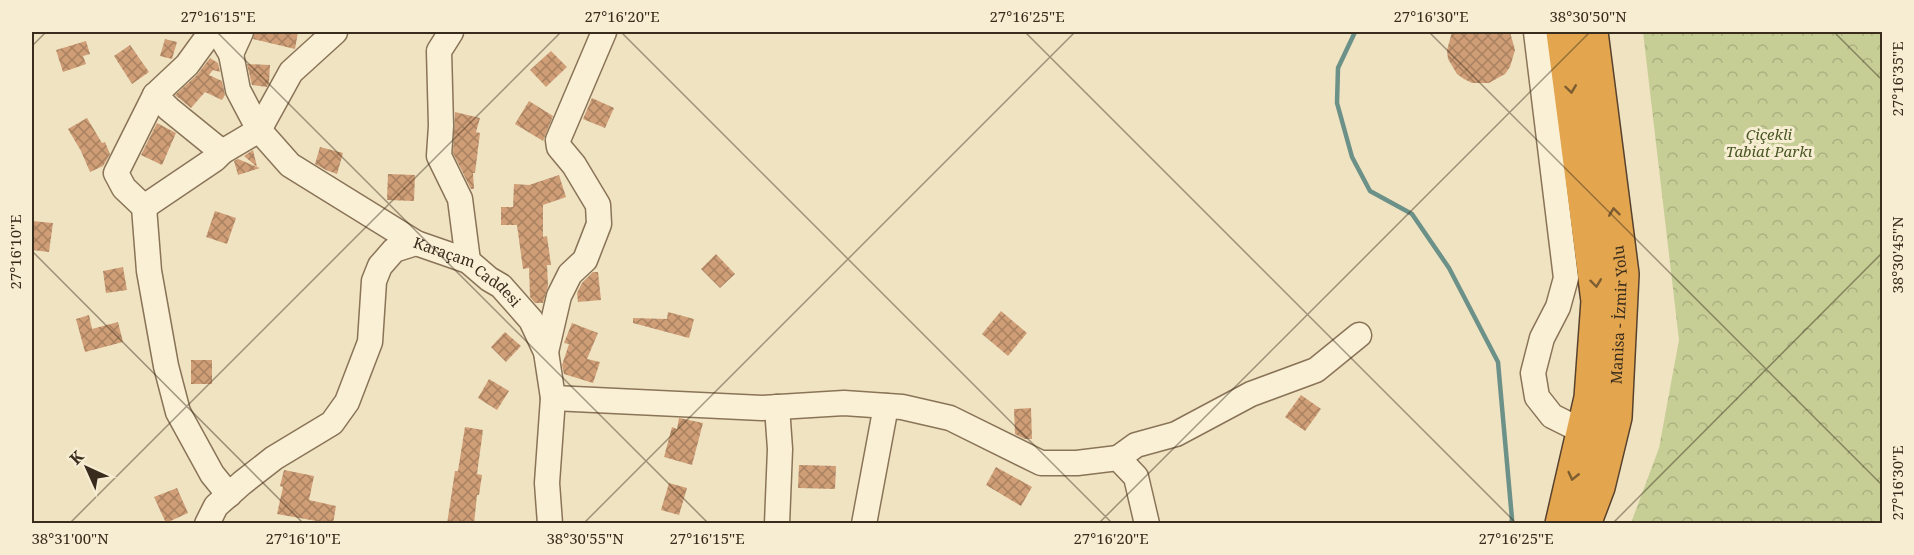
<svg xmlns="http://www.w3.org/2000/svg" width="1914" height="555" font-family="'Noto Serif',serif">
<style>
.forest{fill:url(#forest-crowns)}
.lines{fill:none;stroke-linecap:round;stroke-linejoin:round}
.stream{stroke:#6b9188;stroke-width:4.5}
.building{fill:url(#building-cross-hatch)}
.minor-casing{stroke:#8a7458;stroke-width:27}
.highway-casing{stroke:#58422d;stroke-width:36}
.minor{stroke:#faf0d5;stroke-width:24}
.highway{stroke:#e3a64f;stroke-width:33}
.oneway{stroke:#7d5d31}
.ticks{fill:none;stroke:#392c1d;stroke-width:1.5;stroke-opacity:0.45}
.labels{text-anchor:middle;stroke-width:6;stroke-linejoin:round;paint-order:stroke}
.park-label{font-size:15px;font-style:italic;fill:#485723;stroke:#f7edd2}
.street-label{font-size:15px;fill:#392c1d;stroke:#f7edd2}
.neatline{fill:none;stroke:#392c1d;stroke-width:2}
.ticks-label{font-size:15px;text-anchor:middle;fill:#392c1d}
</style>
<defs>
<pattern id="forest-crowns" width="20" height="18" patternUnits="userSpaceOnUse" patternTransform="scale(1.5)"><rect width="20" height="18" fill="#c6ce95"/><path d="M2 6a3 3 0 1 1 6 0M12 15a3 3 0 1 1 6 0" fill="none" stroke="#abb180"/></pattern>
<pattern id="building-cross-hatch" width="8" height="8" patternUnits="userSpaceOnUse" patternTransform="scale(1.5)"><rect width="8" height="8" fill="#cf9e76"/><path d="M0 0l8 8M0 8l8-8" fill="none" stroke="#a98160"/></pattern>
</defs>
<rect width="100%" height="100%" fill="#f0e3c2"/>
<!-- forest -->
<polygon class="forest" points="1643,32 1882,32 1882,523 1631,523 1659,448 1679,340"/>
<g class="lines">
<!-- stream -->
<polyline class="stream" points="1355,32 1338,68 1337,103 1352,157 1370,191 1412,214 1449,268 1498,362 1512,519 1511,524"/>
</g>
<!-- building -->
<g class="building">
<polygon points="255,32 298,32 295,49 253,39"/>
<polygon points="1452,32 1510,32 1515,50 1510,67 1505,74 1489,83 1472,83 1464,79 1457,74 1448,59 1447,50"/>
<polygon points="165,39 177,42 172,59 160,56"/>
<polygon points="86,41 90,54 83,56 86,64 63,72 56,50"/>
<polygon points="130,45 149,72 132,84 114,56"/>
<polygon points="551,51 567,67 546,87 530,70"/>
<polygon points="210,58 218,63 220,72 213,70 209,75 222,81 225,95 222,100 205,92 191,108 175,95 197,75"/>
<polygon points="247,64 270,65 269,82 267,87 252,85"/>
<polygon points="592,98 614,108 605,128 583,119"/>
<polygon points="529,101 553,116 543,141 515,124"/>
<polygon points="455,112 480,118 476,132 480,133 475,173 473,173 474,189 471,189 453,153"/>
<polygon points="87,118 102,143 105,142 110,154 103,166 90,172 81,151 68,129"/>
<polygon points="157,123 176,133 162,165 141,155"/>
<polygon points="320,147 343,153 337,174 326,170 315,164"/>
<polygon points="253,150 257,167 260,168 238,175 234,161 238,159 257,167 244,156"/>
<polygon points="388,174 415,175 414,201 387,200"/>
<polygon points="559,175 566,197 543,205 543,237 547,236 551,265 547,265 548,286 543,303 535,303 530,297 529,268 523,269 517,225 501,225 501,207 513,207 514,184 529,185"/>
<polygon points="215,211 236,218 227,244 206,237"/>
<polygon points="32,221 53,223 49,252 32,250"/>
<polygon points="716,254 735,274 720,288 701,269"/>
<polygon points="123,267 127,290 106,293 103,271"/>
<polygon points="593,272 598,272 601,300 578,302 577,293 582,283"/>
<polygon points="1001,311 1027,333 1008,356 982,334"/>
<polygon points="668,312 694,319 689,338 633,323 633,318 667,319"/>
<polygon points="89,315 92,329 118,322 123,342 85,352 76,319"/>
<polygon points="572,323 598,333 587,359 600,362 593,383 564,374 562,365 569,344 564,343"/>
<polygon points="505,332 521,346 506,362 491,347"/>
<rect x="191" y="360" width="21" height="24"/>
<polygon points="489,379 509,391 497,410 478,398"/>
<polygon points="1301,395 1321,409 1305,431 1285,417"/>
<polygon points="1031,408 1032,439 1025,439 1015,434 1014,409"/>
<polygon points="679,418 703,423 692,465 664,457 672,427 677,429"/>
<polygon points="465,427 483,430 477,474 482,475 479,495 477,495 474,524 447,524 455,471 458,471"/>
<polygon points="799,465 836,466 835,489 798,488"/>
<polygon points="996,467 1032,487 1021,506 986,485"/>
<polygon points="284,470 314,476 309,500 336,506 333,524 277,514 283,487 280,486"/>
<polygon points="669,483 687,488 679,515 661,510"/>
<polygon points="177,488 188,513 166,523 154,497"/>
</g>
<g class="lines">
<defs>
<g id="minor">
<polyline points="211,32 187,65 155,95 169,109 222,152"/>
<path id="s1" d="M 218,32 L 231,54 L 238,90 L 259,130 L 290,165 L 416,243 L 468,261 L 489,279 L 501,286 L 531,320 L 546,352 L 553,398 L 547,483 L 550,524"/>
<polyline points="451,32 439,51 441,126 439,156 460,199 468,261"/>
<polyline points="1536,32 1566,278 1558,307 1542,338 1533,373 1537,397 1552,416 1584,432"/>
<polyline points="231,54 241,32"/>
<polyline points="155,95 116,173 124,188 144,207 149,271 166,366 178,412 212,474 229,495"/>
<polyline points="144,207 215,159 222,152 259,130 291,72 335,32"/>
<polyline points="546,352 559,296 570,274 585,260 599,224 598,205 574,165 559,147 558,140 604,32"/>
<polyline points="553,398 762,408 844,403 902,407 950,418 1041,463 1077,463 1118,458 1136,477 1147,524"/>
<polyline points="1118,458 1136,445 1176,434 1251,394 1316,370 1359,335"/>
<polyline points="207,524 216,506 242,483 274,458 332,423 347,402 370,342 374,281 380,266 394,250 416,243"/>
<polyline points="777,524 780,449 777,407"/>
<polyline points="864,524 886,406"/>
</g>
<g id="highway">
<polyline points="1562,524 1591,398 1598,301 1563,32"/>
<path id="s2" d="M 1584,524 L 1598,487 L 1615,417 L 1622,274 L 1591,32"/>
</g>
</defs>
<!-- minor casing -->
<use href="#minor" class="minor-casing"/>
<!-- highway casing -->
<use href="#highway" class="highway-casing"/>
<!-- minor -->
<use href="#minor" class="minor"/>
<!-- highway -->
<use href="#highway" class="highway"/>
</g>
<!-- one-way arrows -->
<defs><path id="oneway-chevron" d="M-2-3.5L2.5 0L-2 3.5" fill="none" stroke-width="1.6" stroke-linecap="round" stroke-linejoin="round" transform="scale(1.5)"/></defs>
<g class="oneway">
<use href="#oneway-chevron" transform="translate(1571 89) rotate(82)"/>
<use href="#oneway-chevron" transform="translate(1614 212) rotate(-97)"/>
<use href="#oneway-chevron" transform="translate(1596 283) rotate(83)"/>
<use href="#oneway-chevron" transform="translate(1573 476) rotate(103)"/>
</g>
<!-- ticks -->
<path class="ticks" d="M 217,32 L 709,524M 621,32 L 1113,524M 1025,32 L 1517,524M 1429,32 L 1882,485M 1834,32 L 1882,80M 32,46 L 46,32M 32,251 L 304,524M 69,524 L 561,32M 583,524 L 1075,32M 1098,524 L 1590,32M 1612,524 L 1882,253"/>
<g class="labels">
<!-- park labels -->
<g class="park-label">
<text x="1769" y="140">Çiçekli<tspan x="1769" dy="17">Tabiat Parkı</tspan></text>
</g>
<!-- street labels -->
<g class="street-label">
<text dy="5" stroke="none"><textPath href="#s1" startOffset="362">Karaçam Caddesi</textPath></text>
<text dy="5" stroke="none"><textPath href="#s2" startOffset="214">Manisa - İzmir Yolu</textPath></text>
</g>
</g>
<!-- border -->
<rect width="1914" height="555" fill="none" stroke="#f7edd2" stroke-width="66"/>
<!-- north arrow -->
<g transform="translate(87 468) rotate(315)" stroke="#f7edd2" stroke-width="4.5" paint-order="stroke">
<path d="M0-4.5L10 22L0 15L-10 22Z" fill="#392c1d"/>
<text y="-9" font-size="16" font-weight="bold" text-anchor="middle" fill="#392c1d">K</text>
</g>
<rect x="33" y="33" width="1848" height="489" class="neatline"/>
<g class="ticks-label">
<text x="218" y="22">27°16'15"E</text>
<text x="622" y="22">27°16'20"E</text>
<text x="1027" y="22">27°16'25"E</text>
<text x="1431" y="22">27°16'30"E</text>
<text x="1588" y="22">38°30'50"N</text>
<text transform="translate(1898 79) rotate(-90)" y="5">27°16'35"E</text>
<text transform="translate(16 252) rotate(-90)" y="5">27°16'10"E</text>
<text transform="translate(1898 255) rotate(-90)" y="5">38°30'45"N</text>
<text transform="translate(1898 483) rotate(-90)" y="5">27°16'30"E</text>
<text x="70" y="544">38°31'00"N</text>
<text x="303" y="544">27°16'10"E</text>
<text x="585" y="544">38°30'55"N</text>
<text x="707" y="544">27°16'15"E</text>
<text x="1111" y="544">27°16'20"E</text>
<text x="1516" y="544">27°16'25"E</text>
</g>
</svg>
